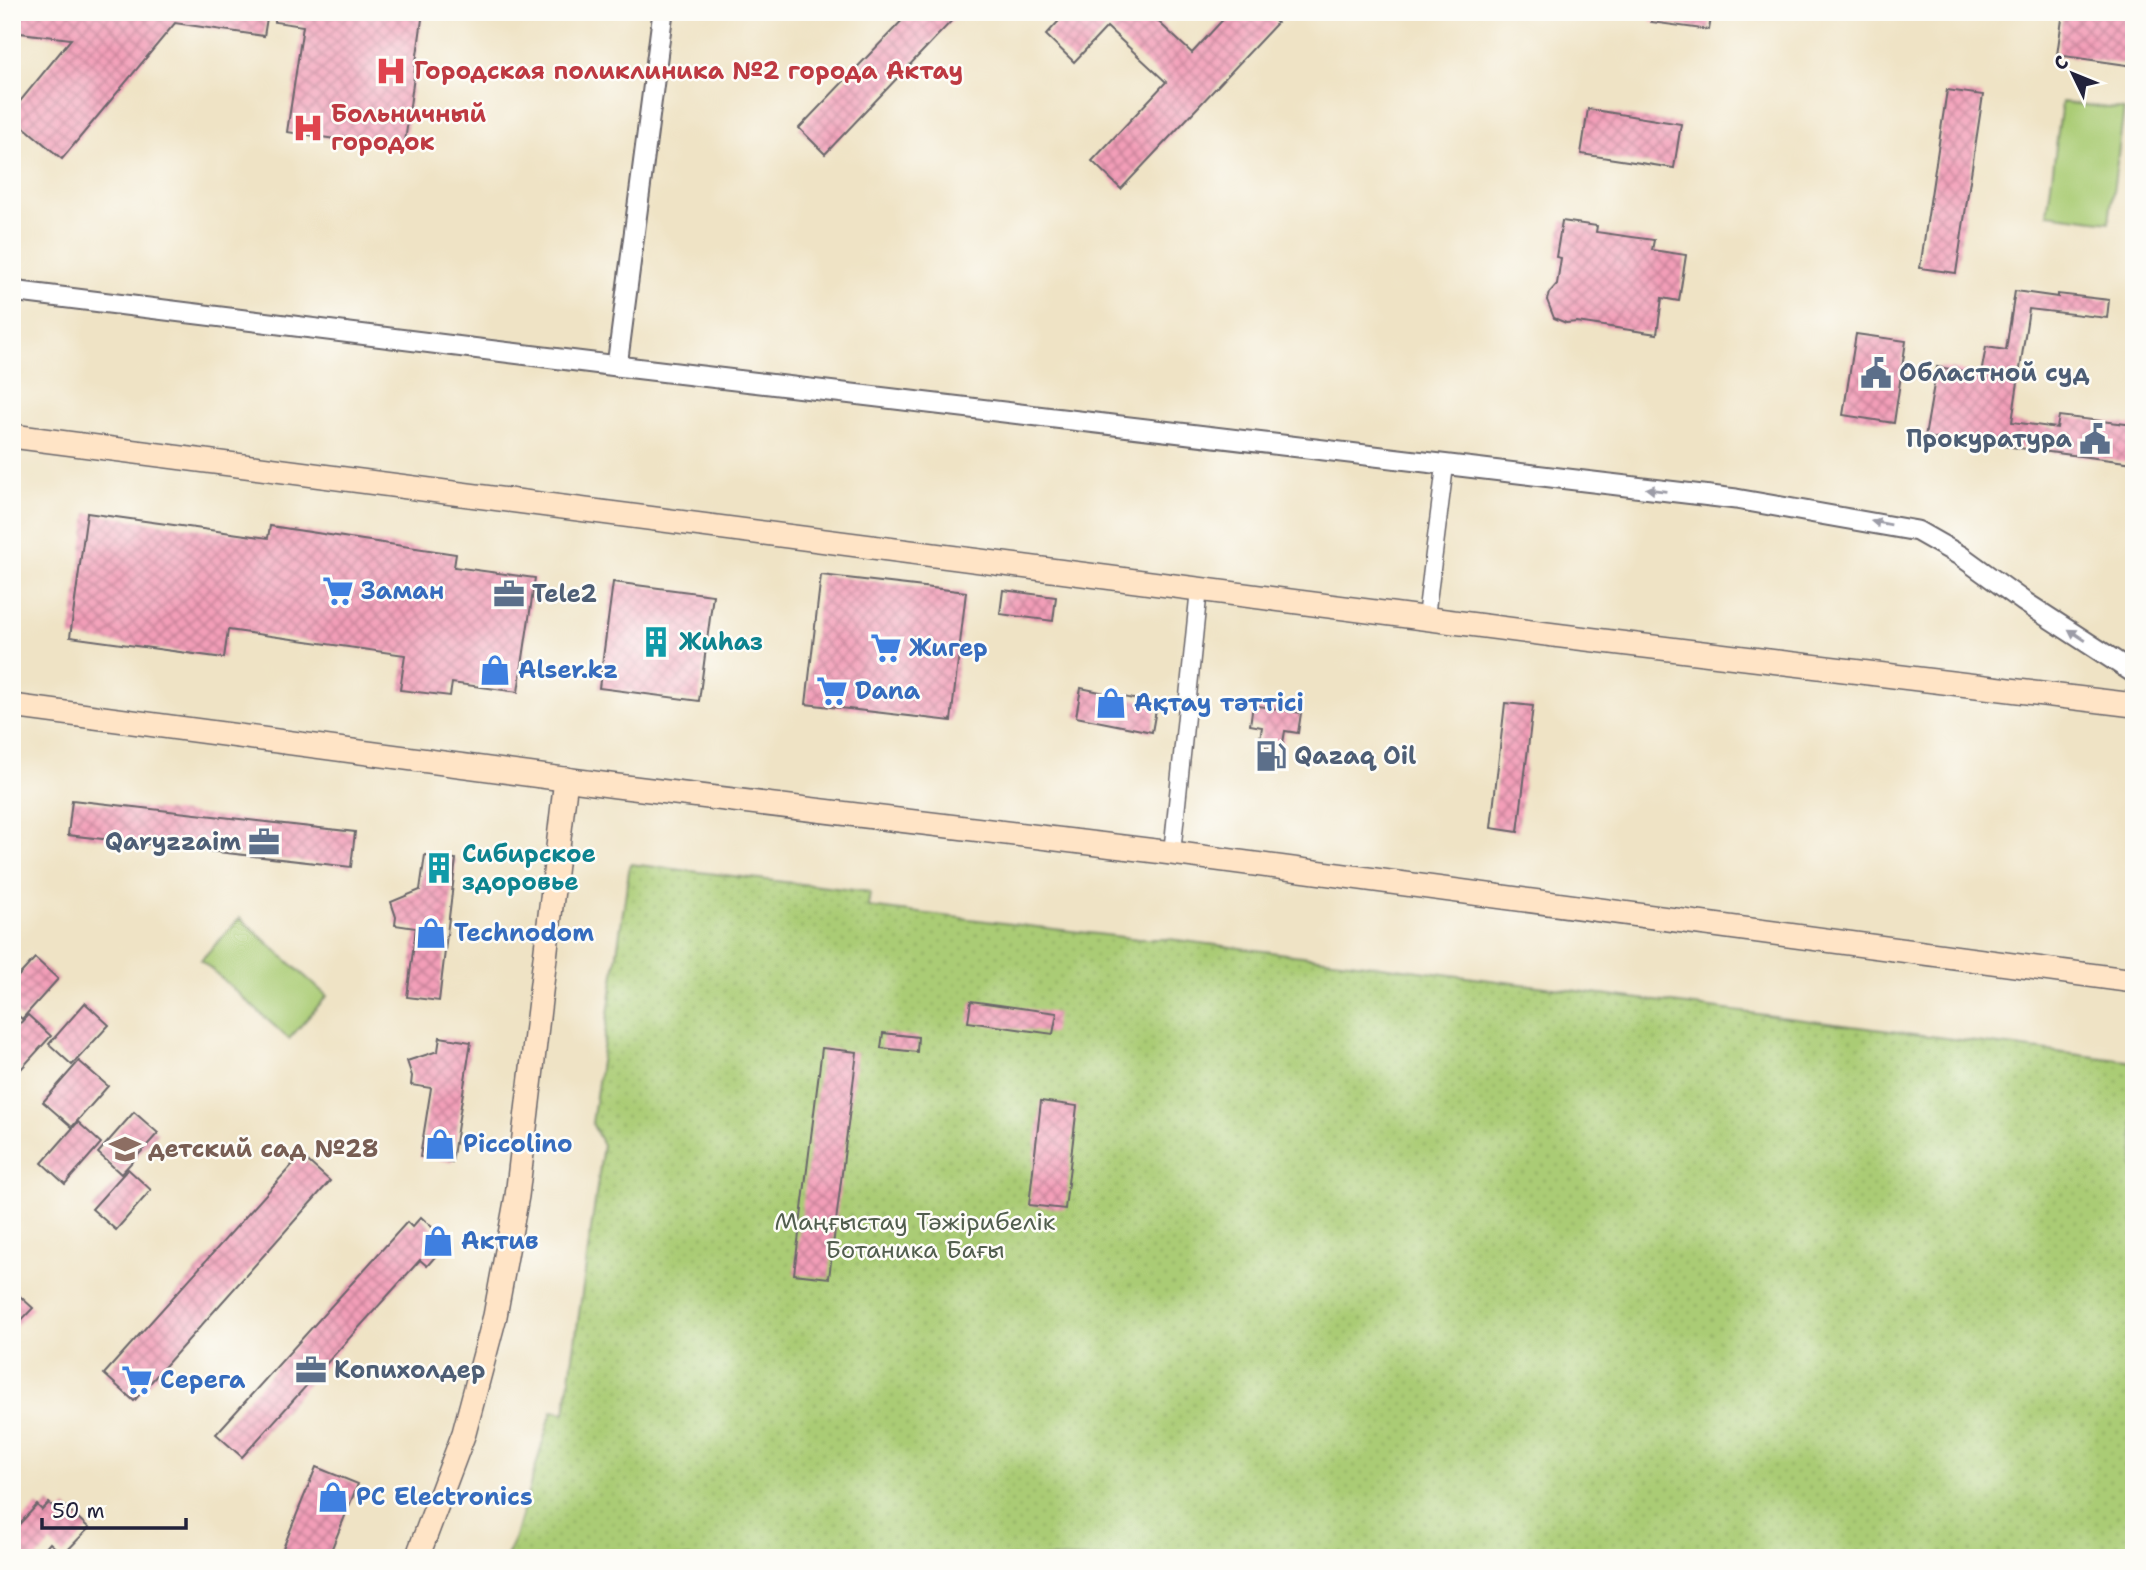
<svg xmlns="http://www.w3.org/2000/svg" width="2146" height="1570" font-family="'Shantell Sans',sans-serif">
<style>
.grass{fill:#aacc75;stroke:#667758;stroke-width:2}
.garden{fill:url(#garden-dots);stroke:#667758;stroke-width:2}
.building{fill:url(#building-cross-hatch)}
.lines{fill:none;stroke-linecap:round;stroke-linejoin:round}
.minor-casing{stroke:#6a666b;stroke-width:19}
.tertiary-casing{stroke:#6a666b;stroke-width:23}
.secondary-casing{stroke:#6a666b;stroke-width:26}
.minor{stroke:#fff;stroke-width:16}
.tertiary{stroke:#fff;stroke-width:19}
.secondary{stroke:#ffe4c6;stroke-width:23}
.oneway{fill:#9c9ca7}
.labels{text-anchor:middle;stroke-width:5;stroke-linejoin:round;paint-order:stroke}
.health-label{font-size:24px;font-weight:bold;fill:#be3a42;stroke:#fdfcf7;text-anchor:start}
.service-label{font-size:24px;font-weight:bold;fill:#4e5e75;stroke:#fdfcf7;text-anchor:start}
.shop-label{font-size:24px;font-weight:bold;fill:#366cbe;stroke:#fdfcf7;text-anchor:start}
.culture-label{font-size:24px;font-weight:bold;fill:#0d838f;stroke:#fdfcf7;text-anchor:start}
.education-label{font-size:24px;font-weight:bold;fill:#785e54;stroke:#fdfcf7;text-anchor:start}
.park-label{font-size:24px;fill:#525e4f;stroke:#fdfcf7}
</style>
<defs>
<pattern id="garden-dots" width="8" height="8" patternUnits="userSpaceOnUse" patternTransform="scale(1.75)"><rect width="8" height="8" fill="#aacc75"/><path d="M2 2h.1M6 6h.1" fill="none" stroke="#92af66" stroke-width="1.8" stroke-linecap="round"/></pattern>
<pattern id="building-cross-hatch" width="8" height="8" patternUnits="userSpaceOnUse" patternTransform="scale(1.75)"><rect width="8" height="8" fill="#f39eb8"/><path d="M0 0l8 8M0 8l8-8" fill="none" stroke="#c48097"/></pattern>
</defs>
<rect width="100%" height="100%" fill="#fdfcf7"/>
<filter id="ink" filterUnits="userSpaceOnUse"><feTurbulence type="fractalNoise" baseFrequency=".0143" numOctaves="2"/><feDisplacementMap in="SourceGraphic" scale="14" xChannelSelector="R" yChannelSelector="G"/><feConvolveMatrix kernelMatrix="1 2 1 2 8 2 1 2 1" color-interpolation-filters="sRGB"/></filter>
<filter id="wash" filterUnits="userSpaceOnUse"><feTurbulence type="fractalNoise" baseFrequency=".00686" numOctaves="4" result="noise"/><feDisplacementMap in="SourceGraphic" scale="28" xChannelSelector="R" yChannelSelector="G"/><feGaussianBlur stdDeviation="1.57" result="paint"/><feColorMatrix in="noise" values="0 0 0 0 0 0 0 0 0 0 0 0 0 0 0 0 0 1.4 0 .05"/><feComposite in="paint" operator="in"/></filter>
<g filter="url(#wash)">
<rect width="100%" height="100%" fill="#efe3c5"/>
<!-- grass -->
<g class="grass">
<polygon points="2062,102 2124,110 2109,222 2047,214"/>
<polygon points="240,918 327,996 289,1039 201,960"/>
</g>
<!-- garden -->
<polygon class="garden" points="630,864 870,892 868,907 1139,939 1169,939 2134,1062 2134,1558 505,1558 515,1537 552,1411 565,1413 603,1145 592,1123"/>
<g id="blocks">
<!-- building -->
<g class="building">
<polygon points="12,12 268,12 264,36 175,23 62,159 12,117 12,111 71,39 12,32"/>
<polygon points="275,12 423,12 404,149 287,132 303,26 275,22"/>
<polygon points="910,12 960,12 825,154 799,128"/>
<polygon points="1067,12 1148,12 1192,53 1230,12 1266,12 1277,23 1121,189 1092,161 1166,82 1107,27 1074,62 1046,35"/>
<polygon points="1652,12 1712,12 1709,30 1651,22"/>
<polygon points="2063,12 2134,12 2134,66 2057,55"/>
<polygon points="1947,90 1983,95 1956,273 1920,268"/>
<polygon points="1588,109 1681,124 1674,168 1581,154"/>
<polygon points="1562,221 1597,226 1596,232 1654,240 1652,250 1686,255 1679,301 1662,298 1657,334 1577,322 1566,323 1554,318 1547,300 1549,293 1557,284 1561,258 1556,257"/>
<polygon points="2015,291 2058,297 2058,294 2109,300 2107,318 2029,309 2012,422 2057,428 2059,416 2134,425 2134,463 1988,444 1988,447 1925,437 1937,367 1981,374 1986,347 2006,350"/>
<polygon points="1856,334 1906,341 1894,423 1843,415"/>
<polygon points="87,513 268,538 270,526 456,554 454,567 535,578 518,692 452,683 450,696 400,690 405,655 228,630 224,658 70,637"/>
<polygon points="821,575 966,592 951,721 806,704"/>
<polygon points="613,582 713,595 699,701 599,688"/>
<polygon points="1003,590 1056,597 1053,621 1000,614"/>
<polygon points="1081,688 1157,704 1152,732 1076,717"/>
<polygon points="1505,703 1533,706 1518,832 1491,828"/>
<polygon points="1253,705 1301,713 1298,733 1285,731 1282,749 1259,745 1262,727 1250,725"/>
<polygon points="72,800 355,832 351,867 68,835"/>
<polygon points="425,855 456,859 439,1001 407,997 416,928 395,925 396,917 391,902 420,890"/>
<polygon points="35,958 58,979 22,1019 12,1010 12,983"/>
<polygon points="971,1001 1057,1013 1053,1034 968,1022"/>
<polygon points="85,1003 109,1025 72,1065 49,1044"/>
<polygon points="28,1015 51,1036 12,1079 12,1032"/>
<polygon points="883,1033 918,1037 917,1052 881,1048"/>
<polygon points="440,1037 471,1042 452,1162 420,1157 431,1088 411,1085 412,1076 407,1061 438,1051"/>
<polygon points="822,1048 857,1052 829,1278 794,1274"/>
<polygon points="79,1061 108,1086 72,1127 43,1102"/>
<polygon points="1041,1101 1077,1106 1065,1209 1029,1205"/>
<polygon points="134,1112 158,1133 121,1174 98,1153"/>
<polygon points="78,1122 101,1143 65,1184 42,1163"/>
<polygon points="301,1155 330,1181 134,1401 104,1374"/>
<polygon points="128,1169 151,1190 116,1230 92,1209"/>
<polygon points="421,1217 448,1242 427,1266 420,1260 242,1457 216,1434 407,1222 412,1227"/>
<polygon points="12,1289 33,1308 12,1330"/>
<polygon points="316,1467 358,1484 328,1558 279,1558"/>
<polygon points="49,1503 60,1513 66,1507 89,1528 63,1555 50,1543 37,1558 12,1558 12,1532 37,1505 42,1510"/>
</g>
</g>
</g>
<g filter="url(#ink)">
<use href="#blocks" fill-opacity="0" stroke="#6a666b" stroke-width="2"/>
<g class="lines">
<defs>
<g id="minor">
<polyline points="1426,617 1445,466"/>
<polyline points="1172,853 1199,589"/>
</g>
<g id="tertiary">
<polyline points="12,291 617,366 1736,499 1917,531 1961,556 2023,601 2134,673"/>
<polyline points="617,366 663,12"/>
</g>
<g id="secondary">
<polyline points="12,436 1562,636 2134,705"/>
<polyline points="12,706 617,786 1172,853 2134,981"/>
<polyline points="417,1558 464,1433 495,1316 517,1196 566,779"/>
</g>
</defs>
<!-- minor casing -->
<use href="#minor" class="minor-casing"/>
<!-- tertiary casing -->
<use href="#tertiary" class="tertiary-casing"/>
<!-- secondary casing -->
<use href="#secondary" class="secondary-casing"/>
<!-- minor -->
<use href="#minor" class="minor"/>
<!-- tertiary -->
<use href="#tertiary" class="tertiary"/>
<!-- secondary -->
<use href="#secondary" class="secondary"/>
</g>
<!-- one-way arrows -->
<defs><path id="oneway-solid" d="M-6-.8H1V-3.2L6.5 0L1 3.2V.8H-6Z" transform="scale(1.75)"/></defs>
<g class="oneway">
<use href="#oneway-solid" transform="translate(1656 490) rotate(-173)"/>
<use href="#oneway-solid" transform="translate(1881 523) rotate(-170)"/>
<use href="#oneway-solid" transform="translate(2077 635) rotate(-147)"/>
</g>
</g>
<!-- icons -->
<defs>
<symbol id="hospital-bare" viewBox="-9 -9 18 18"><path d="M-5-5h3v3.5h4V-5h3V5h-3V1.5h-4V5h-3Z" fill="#e0444e" stroke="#fdfcf7" stroke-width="2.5" paint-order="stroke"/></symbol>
<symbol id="civic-bare" viewBox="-9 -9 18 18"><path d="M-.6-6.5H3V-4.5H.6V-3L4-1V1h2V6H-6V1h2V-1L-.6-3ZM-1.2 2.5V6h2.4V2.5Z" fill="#5c6f8a" stroke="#fdfcf7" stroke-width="2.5" paint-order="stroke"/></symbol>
<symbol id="supermarket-bare" viewBox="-9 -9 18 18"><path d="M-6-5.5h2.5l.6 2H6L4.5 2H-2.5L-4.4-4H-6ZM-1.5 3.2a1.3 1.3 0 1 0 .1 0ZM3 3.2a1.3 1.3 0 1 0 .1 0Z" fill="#3f7fe0" stroke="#fdfcf7" stroke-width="2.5" paint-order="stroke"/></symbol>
<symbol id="office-bare" viewBox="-9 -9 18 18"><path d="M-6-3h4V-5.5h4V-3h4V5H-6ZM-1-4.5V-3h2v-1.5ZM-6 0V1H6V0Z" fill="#5c6f8a" stroke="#fdfcf7" stroke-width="2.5" paint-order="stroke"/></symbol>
<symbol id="building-bare" viewBox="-9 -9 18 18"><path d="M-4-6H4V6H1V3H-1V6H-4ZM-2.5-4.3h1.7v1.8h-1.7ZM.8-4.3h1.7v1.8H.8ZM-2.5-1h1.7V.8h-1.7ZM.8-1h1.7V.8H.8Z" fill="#0f9aa8" stroke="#fdfcf7" stroke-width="2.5" paint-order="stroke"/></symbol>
<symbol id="shop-bare" viewBox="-9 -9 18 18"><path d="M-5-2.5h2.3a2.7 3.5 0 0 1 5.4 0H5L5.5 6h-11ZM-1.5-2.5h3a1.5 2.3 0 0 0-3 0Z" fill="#3f7fe0" stroke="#fdfcf7" stroke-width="2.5" paint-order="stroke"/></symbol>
<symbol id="fuel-bare" viewBox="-9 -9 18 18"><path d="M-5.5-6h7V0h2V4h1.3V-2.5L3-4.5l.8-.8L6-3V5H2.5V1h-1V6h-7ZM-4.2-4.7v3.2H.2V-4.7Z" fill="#5c6f8a" stroke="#fdfcf7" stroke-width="2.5" paint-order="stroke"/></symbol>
<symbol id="school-bare" viewBox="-9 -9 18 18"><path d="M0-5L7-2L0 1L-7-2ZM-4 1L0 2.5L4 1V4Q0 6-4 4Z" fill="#8d6e63" stroke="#fdfcf7" stroke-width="2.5" paint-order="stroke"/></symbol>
</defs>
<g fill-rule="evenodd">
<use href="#hospital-bare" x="369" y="49" width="44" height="44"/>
<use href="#hospital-bare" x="286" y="106" width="44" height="44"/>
<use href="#civic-bare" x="1854" y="351" width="44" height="44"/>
<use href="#civic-bare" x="2073" y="417" width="44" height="44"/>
<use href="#supermarket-bare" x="316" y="569" width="44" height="44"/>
<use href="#office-bare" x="487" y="572" width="44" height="44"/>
<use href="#building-bare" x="634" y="620" width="44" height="44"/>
<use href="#supermarket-bare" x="864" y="626" width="44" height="44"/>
<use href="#shop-bare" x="473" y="648" width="44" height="44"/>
<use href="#supermarket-bare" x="810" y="669" width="44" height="44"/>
<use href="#shop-bare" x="1089" y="681" width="44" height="44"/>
<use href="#fuel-bare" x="1249" y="734" width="44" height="44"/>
<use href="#office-bare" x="242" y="820" width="44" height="44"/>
<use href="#building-bare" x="417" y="846" width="44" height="44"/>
<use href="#shop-bare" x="409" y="911" width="44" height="44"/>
<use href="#shop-bare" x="418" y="1122" width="44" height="44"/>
<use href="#school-bare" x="103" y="1127" width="44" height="44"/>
<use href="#shop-bare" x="416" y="1219" width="44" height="44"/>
<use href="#office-bare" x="289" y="1348" width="44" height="44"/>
<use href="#supermarket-bare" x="115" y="1358" width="44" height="44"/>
<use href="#shop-bare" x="311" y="1475" width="44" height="44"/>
</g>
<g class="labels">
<!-- health labels -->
<g class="health-label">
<text x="414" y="79">Городская поликлиника №2 города Актау</text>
<text x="331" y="122">Больничный<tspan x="331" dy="28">городок</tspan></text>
</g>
<!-- service labels -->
<g class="service-label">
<text x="1899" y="381">Областной суд</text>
<text x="2072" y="447" text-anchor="end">Прокуратура</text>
<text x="532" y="602">Tele2</text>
<text x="1294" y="764">Qazaq Oil</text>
<text x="241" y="850" text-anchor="end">Qaryzzaim</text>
<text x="334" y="1378">Копихолдер</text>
</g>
<!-- shop labels -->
<g class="shop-label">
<text x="361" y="599">Заман</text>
<text x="909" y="656">Жигер</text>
<text x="518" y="678">Alser.kz</text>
<text x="855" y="699">Dana</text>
<text x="1134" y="711">Ақтау тәттісі</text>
<text x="454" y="941">Technodom</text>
<text x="463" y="1152">Piccolino</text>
<text x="461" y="1249">Актив</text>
<text x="160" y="1388">Cерега</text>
<text x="356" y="1505">PC Electronics</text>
</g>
<!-- culture labels -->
<g class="culture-label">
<text x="679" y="650">Жиhаз</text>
<text x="462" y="862">Сибирское<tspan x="462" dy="28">здоровье</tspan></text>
</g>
<!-- education labels -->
<g class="education-label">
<text x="148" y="1157">детский сад №28</text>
</g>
<!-- park labels -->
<g class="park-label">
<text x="915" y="1230">Маңғыстау Тәжірибелік<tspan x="915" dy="28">Ботаника Бағы</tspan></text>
</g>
</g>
<!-- margin -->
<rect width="2146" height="1570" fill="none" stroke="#fdfcf7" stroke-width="42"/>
<!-- north arrow -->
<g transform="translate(2073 74) rotate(313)" stroke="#fdfcf7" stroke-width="5" paint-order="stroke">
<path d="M0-5L12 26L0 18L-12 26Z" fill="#22223b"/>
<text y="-10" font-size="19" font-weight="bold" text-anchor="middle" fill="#22223b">С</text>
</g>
<!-- scale -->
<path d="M42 1518v10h144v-10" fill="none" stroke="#22223b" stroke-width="3.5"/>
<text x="52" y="1518" font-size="21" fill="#22223b" stroke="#fdfcf7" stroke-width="5" paint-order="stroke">50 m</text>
</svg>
